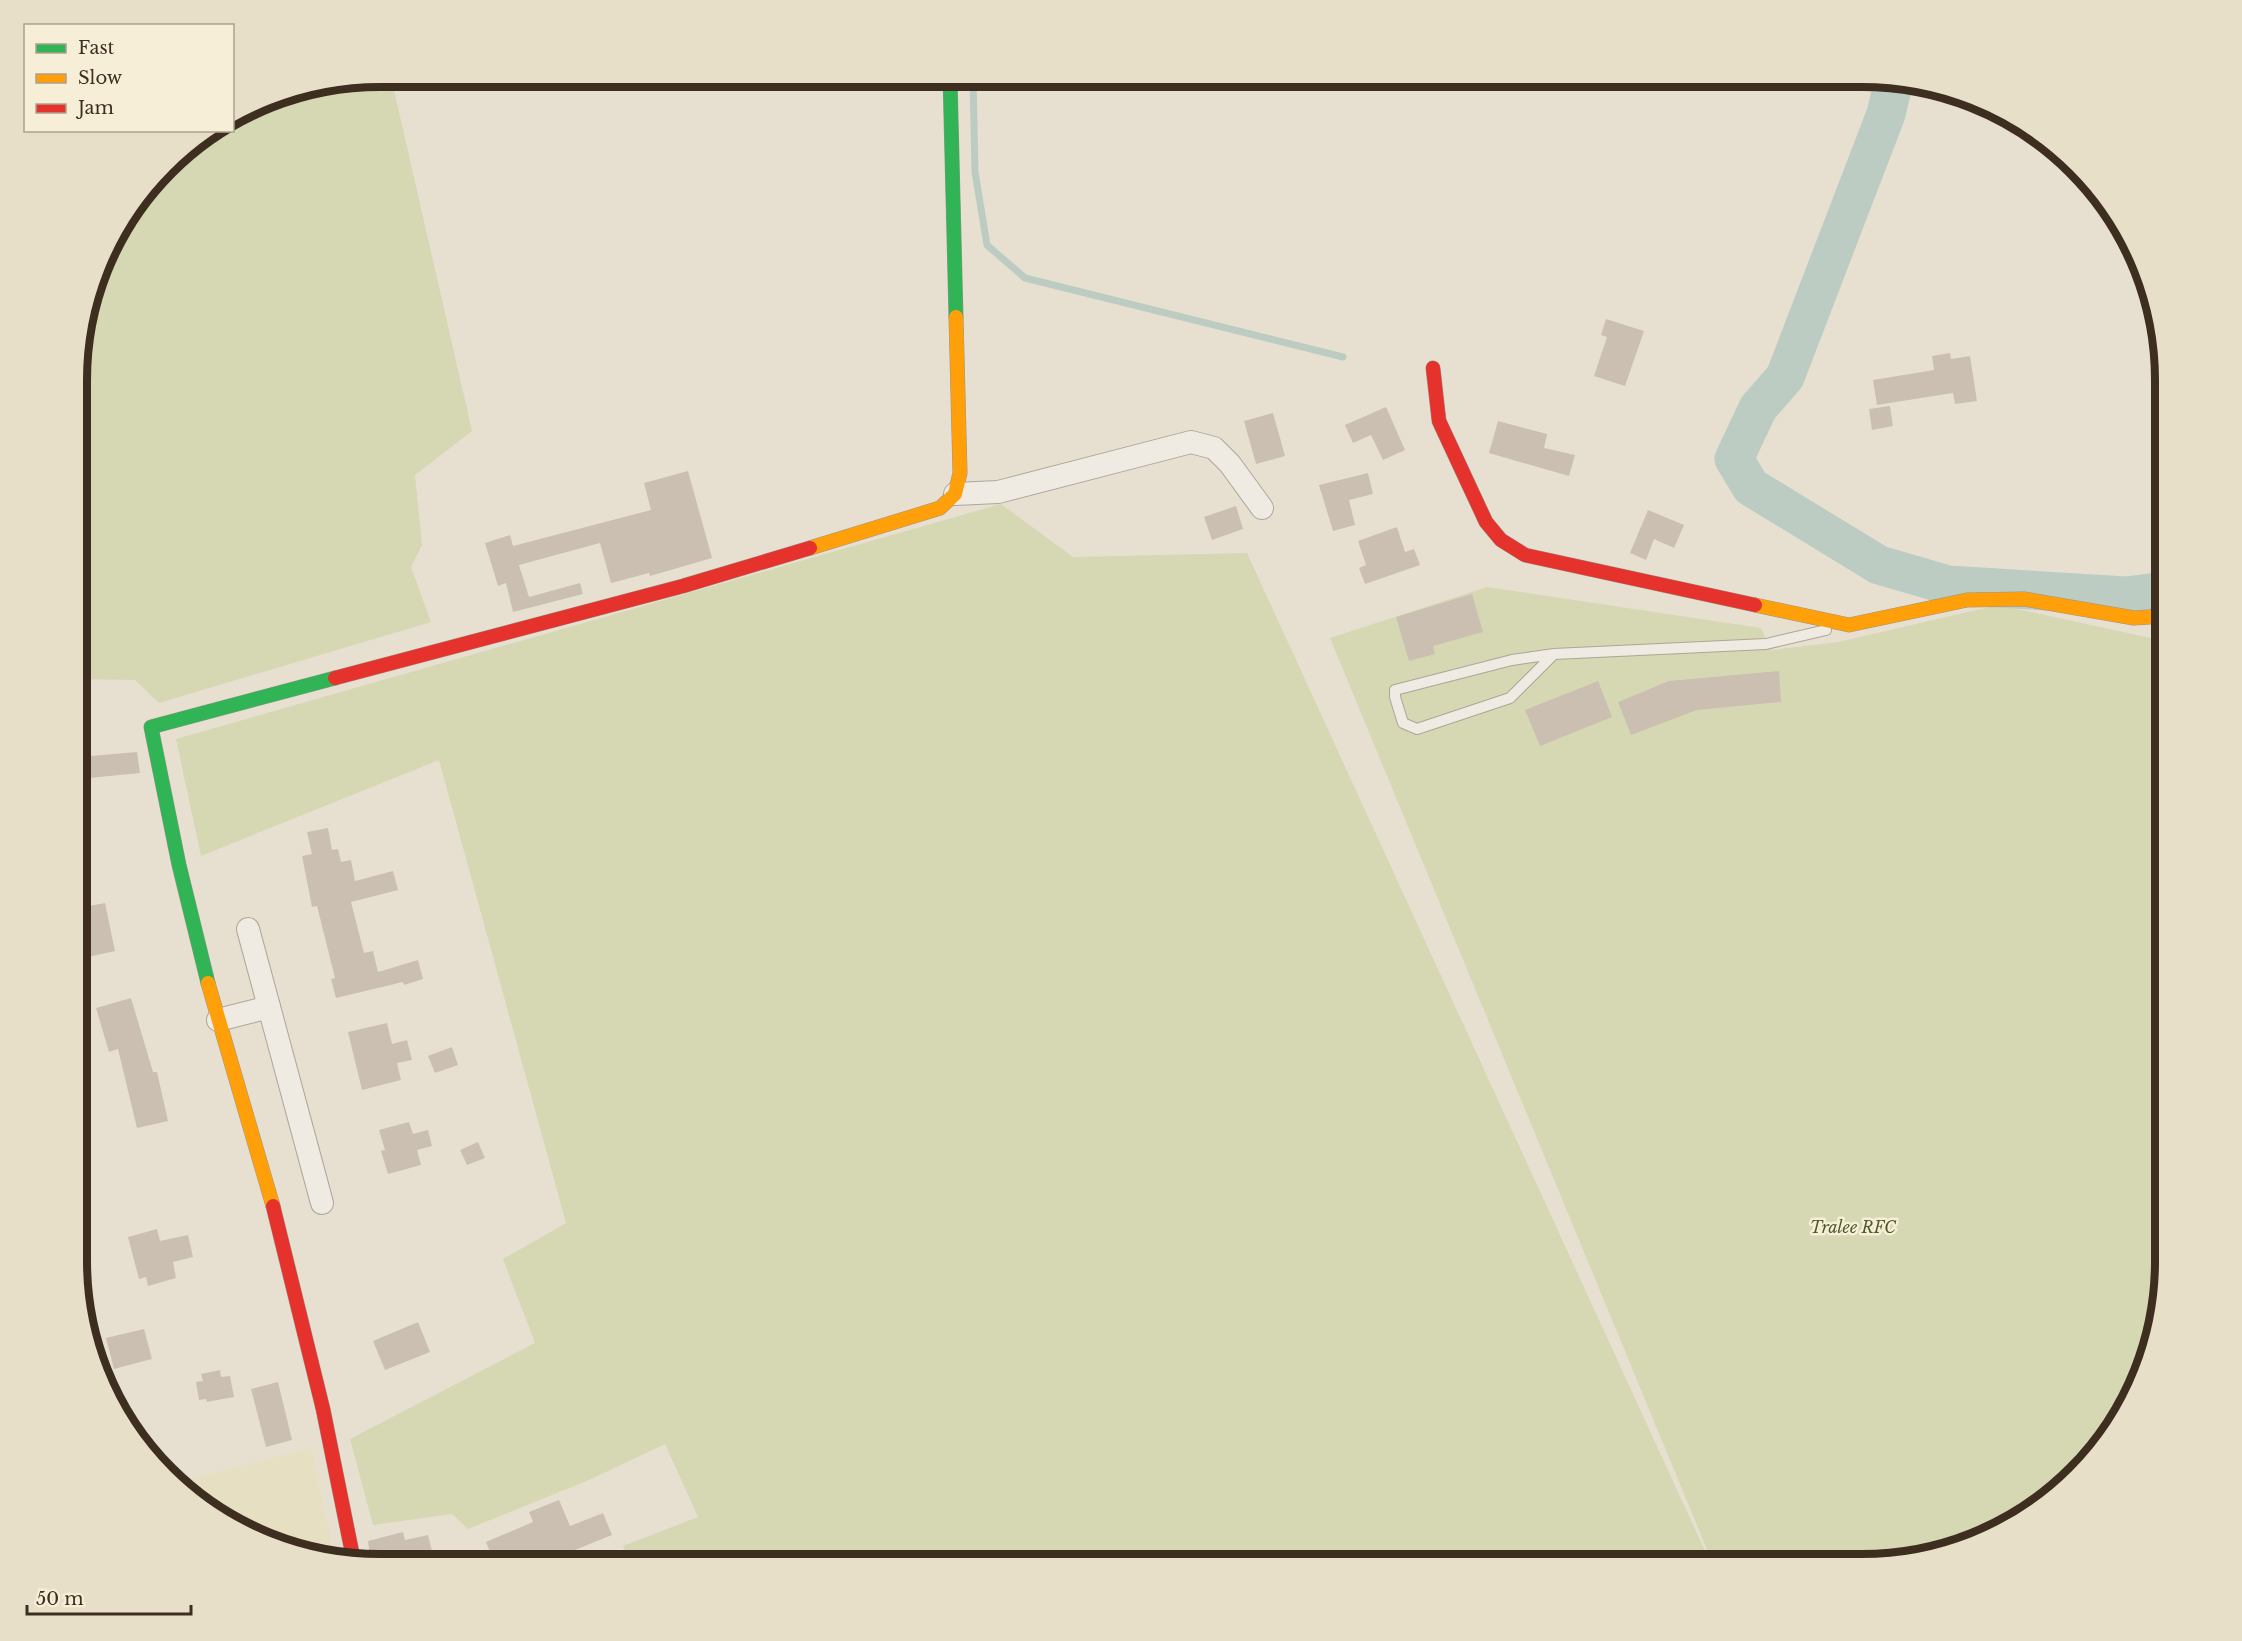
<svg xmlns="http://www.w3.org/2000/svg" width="2242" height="1641" font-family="'Libre Baskerville',serif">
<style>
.farmland{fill:#e6dfc2}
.green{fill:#d6d7b3}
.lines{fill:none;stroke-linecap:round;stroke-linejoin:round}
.stream{stroke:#bcccc2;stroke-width:7}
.river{stroke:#bcccc2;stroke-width:39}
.building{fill:#cbbfb2}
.lane-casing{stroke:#ada599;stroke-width:12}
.street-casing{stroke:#ada599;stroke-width:24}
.fast-casing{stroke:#9c958a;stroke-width:15}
.slow-casing{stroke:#9c958a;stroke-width:15}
.jam-casing{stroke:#9c958a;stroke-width:15}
.lane{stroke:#efebe3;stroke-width:10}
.street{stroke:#efebe3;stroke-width:22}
.fast{stroke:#30b455;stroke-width:14}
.slow{stroke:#ff9f0a;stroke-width:14}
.jam{stroke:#e5322d;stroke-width:14}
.labels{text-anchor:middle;stroke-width:5;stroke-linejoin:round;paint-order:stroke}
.park-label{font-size:16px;font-style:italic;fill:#4d5a26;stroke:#f7eed8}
.rim{fill:none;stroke:#3d2e20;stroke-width:8}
</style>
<rect width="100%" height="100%" fill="#e7e0d1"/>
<!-- farmland -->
<polygon class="farmland" points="311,1448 335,1558 264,1541 195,1501 178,1482"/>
<!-- green -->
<g class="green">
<polygon points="380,77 391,77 472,431 415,475 422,545 411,567 431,622 159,703 135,680 79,679 79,341 108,246 180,152 215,131 232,130 233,119 264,100"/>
<polygon points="1001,504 1073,557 1247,553 1711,1564 629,1564 623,1546 698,1517 665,1444 589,1480 468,1529 452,1514 373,1525 350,1439 535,1343 503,1259 566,1223 439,760 201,856 176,739"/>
<polygon points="1487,587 1761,628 1771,650 1838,642 1998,605 2165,641 2165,1280 2142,1377 2102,1446 2062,1489 1996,1533 1940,1554 1862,1564 1713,1564 1330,638"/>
<polygon points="79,1300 84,1311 129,1426 117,1412"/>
</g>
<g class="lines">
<!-- stream -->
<polyline class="stream" points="973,77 975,172 987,245 1025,278 1343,357"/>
<!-- river -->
<polyline class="river" points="1894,80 1886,114 1785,377 1758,408 1734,459 1751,487 1879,565 1948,585 2126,596 2165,591"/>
</g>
<!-- building -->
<g class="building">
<polygon points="1606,319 1644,331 1625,386 1594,376 1607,337 1601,335"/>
<polygon points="1950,353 1951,359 1970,356 1977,401 1955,404 1953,393 1877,405 1873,380 1934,370 1932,356"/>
<polygon points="1890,406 1893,426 1872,430 1869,409"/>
<polygon points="1386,407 1405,450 1383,460 1371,435 1353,443 1345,425"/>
<polygon points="1273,413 1285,456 1256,464 1244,421"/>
<polygon points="1498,421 1547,434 1544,448 1575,455 1569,476 1489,453"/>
<polygon points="688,471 712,558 650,576 649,573 611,583 600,543 519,565 529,597 580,583 583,594 513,612 506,583 498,586 485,543 510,535 513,546 651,510 644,483"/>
<polygon points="1368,473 1373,494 1349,500 1355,525 1333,531 1319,485"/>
<polygon points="1236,506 1243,529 1212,540 1204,517"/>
<polygon points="1648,510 1684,525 1674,548 1654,539 1646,560 1630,553"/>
<polygon points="1397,527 1405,552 1414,549 1420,565 1365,584 1359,568 1366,565 1358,541"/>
<polygon points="1472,594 1483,632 1433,646 1435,654 1409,661 1396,617"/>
<polygon points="1779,671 1781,702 1697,710 1631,735 1618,702 1669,681"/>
<polygon points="1598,681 1612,717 1540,746 1525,710"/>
<polygon points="137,752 140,773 79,779 79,757"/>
<polygon points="328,828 332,850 338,849 341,862 351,860 355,881 393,871 398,890 351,902 364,953 373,951 378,972 418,960 423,979 404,985 403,982 336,998 331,979 335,978 317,906 312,907 302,856 312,854 307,832"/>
<polygon points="105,903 115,951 79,959 79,908"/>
<polygon points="131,998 153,1072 157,1072 168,1121 137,1128 118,1049 109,1052 96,1008"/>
<polygon points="387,1023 392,1044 407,1040 412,1060 397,1063 401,1080 362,1090 348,1032"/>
<polygon points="452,1047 458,1065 435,1073 428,1056"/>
<polygon points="409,1122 413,1134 428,1130 432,1146 417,1150 421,1165 388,1174 381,1151 385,1150 379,1130"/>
<polygon points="478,1142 485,1158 467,1165 460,1150"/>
<polygon points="157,1229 160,1241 188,1235 193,1257 173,1262 176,1278 148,1286 146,1277 139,1279 128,1237"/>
<polygon points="418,1322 430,1352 385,1370 373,1341"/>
<polygon points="144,1329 152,1359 114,1369 106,1338"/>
<polygon points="220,1370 221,1377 230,1376 234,1397 207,1402 206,1399 199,1400 196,1382 203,1381 201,1374"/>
<polygon points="278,1382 292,1440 266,1447 251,1389"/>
<polygon points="559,1500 570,1526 603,1513 612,1535 550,1560 546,1551 515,1564 495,1564 486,1542 533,1522 529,1512"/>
<polygon points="403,1532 405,1540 428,1535 432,1551 398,1564 371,1564 368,1541"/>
</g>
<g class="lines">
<defs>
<polyline id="lane" points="1554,654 1512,660 1395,690 1395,697 1403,723 1417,729 1510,698 1554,654 1766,644 1826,630"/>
<g id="street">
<polyline points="955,494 998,492 1191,442 1214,448 1230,464 1262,508"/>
<polyline points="248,929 322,1203"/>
<polyline points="218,1020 269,1007"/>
</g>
<g id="fast">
<polyline points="950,77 956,317"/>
<polyline points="208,983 179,865 151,727 335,678"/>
</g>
<g id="slow">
<polyline points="810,548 940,508 955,494 960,473 956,317"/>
<polyline points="1755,605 1849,625 1967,600 2024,599 2134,618 2165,616"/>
<polyline points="208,983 273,1206"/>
</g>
<g id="jam">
<polyline points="1433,368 1439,421 1486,522 1501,540 1525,555 1755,605"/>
<polyline points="335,678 683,586 810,548"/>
<polyline points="273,1206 323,1409 354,1562"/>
</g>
</defs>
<!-- lane casing -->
<use href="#lane" class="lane-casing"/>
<!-- street casing -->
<use href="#street" class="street-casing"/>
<!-- fast casing -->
<use href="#fast" class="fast-casing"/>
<!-- slow casing -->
<use href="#slow" class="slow-casing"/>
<!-- jam casing -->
<use href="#jam" class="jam-casing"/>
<!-- lane -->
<use href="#lane" class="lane"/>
<!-- street -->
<use href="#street" class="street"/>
<!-- fast -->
<use href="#fast" class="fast"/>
<!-- slow -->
<use href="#slow" class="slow"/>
<!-- jam -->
<use href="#jam" class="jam"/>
</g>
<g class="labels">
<!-- park labels -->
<g class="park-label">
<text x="1853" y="1233">Tralee RFC</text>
</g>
</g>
<!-- crop -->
<path d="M0 0H2242V1641H0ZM380 87H1862A293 293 0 0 1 2155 380V1261A293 293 0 0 1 1862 1554H380A293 293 0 0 1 87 1261V380A293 293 0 0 1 380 87Z" fill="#e8dfc9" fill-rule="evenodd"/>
<path class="rim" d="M380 87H1862A293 293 0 0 1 2155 380V1261A293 293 0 0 1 1862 1554H380A293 293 0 0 1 87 1261V380A293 293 0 0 1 380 87Z"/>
<!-- legend -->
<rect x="24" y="24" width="210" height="108" fill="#f7eed8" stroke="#ada18e" stroke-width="1.5"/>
<rect x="36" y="44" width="30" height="9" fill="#30b455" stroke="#ada18e" stroke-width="1.5"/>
<text x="78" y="54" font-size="18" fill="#3d2e20">Fast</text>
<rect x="36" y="74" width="30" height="9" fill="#ff9f0a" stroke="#ada18e" stroke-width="1.5"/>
<text x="78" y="84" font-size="18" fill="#3d2e20">Slow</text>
<rect x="36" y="104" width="30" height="9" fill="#e5322d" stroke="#ada18e" stroke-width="1.5"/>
<text x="78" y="114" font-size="18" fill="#3d2e20">Jam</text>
<!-- scale -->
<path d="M27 1605v9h164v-9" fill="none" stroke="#3d2e20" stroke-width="3"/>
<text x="36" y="1605" font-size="18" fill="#3d2e20" stroke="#f7eed8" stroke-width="4.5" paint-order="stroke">50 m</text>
</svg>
